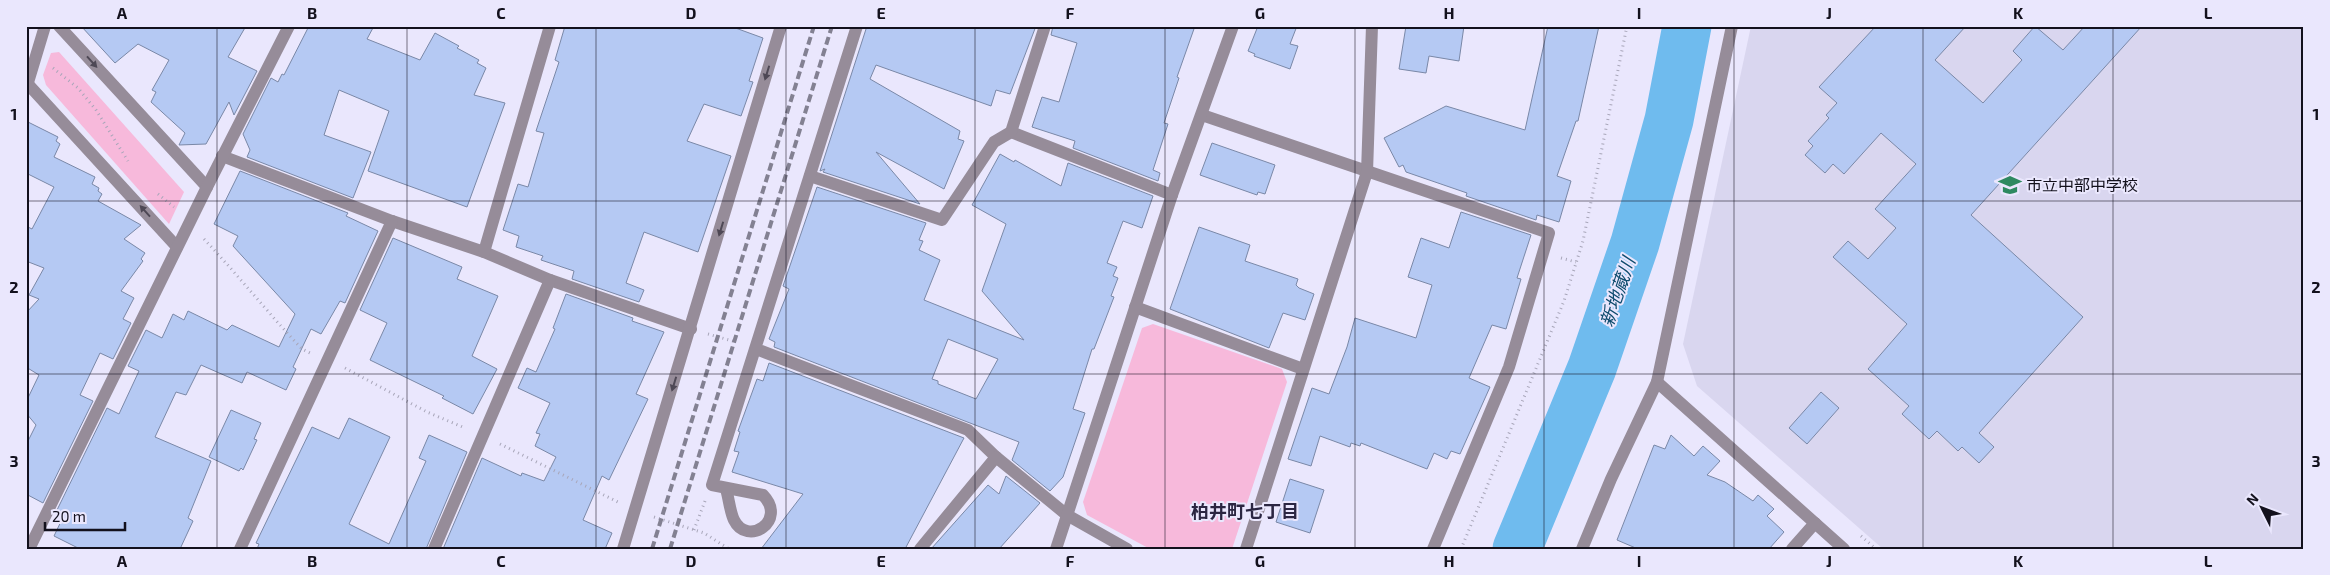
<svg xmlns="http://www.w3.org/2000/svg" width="2330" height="575" font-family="'Exo 2','Noto Sans JP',sans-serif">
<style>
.built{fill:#d9d6ef}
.green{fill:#f7b9db}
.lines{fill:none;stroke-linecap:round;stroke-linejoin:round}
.river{stroke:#6fbbee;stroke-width:49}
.building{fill:#b5c9f3;stroke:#7a88a7;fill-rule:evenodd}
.path{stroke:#a8a6b9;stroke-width:3;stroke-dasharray:1 4;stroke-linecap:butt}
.minor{stroke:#968c99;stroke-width:12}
.rail{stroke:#838192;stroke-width:4;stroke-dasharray:8 4;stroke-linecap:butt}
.oneway{fill:#4e4855}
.grid{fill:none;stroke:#13111d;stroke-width:1;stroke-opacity:0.55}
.labels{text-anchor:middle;stroke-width:4;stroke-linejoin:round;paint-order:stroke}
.poi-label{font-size:16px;fill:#13111d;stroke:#eae7fd;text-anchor:start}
.water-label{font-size:18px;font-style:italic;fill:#0e4b6d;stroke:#eae7fd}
.neighbourhood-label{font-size:18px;font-weight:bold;fill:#2b2642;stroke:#eae7fd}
.neatline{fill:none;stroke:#13111d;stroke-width:2}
.grid-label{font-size:16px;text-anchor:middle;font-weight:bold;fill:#13111d}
</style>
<rect width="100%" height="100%" fill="#eae7fd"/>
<!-- built -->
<polygon class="built" points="1751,26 2304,26 2304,549 1883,549 1697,386 1683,344"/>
<!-- green -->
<g class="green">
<polygon points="59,52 184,192 169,224 46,85 43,75 51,53"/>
<polygon points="1153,324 1282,369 1287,382 1232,549 1150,549 1087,515 1083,502 1142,328"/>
</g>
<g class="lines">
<!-- river -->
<polyline class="river" points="1517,549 1592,368 1635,243 1669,120 1687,26"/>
</g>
<!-- building -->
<g class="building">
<polygon points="81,26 246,26 228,57 257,71 234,115 229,102 206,144 179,145 185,133 151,102 156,92 152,90 169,60 138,44 115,63"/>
<polygon points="309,26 374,26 367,39 420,60 435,33 459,46 457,48 479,60 477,63 486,68 474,95 505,103 467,207 368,171 389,111 339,90 324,135 371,152 353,198 247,157 250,150 243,134 271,78 278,82 282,74 284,75"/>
<polygon points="565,26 730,26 763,38 749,81 753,82 741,116 704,104 687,141 731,156 698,252 644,232 626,283 644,290 639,302 572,279 574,271 541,260 543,256 516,247 519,236 503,230 518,184 528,187 544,133 536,131 559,62 555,60"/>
<polygon points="867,26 1036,26 1010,94 996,90 991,106 876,65 870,79 960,131 958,139 964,141 944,189 876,152 920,204 823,172 825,169 820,171"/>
<polygon points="1053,26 1195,26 1177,77 1179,78 1164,123 1168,124 1153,170 1160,173 1158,181 1073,148 1075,141 1032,127 1042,97 1059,102 1077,43 1051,35"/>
<polygon points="1258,26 1297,26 1290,44 1298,46 1290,69 1254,56 1255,54 1248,51"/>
<polygon points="1406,26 1464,26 1459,61 1429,56 1426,73 1399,69"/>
<polygon points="1548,26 1599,26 1578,121 1576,121 1557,176 1571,181 1559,222 1537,215 1536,220 1466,196 1467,193 1406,172 1403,165 1399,167 1384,138 1446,106 1525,130"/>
<polygon points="1876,26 1966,26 1935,60 1983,103 2022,60 2013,51 2035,26 2063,50 2085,26 2142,26 1971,215 2083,317 1979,433 1994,447 1979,463 1962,447 1958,451 1937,431 1929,439 1902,414 1909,406 1868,369 1907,324 1833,257 1848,241 1868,259 1896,228 1875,209 1916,164 1881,133 1844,174 1833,164 1825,173 1805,155 1813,146 1808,141 1829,118 1826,115 1837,103 1819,87"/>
<polygon points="26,121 58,137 56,141 60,144 54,157 95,177 92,184 99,188 98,191 102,194 98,201 141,225 124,239 145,253 141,259 143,261 121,291 134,298 123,319 131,323 113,359 100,353 80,395 93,401 43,503 26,494 26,445 36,425 26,413 26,402 39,375 26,367 26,313 39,299 29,295 44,268 26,261 26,226 32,229 54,187 26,173"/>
<polygon points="1212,143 1275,165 1265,194 1258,192 1257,195 1200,175"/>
<path d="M 1000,154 L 1014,162 L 1015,160 L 1061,186 L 1068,163 L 1153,196 L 1142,228 L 1123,221 L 1107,263 L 1117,267 L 1113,276 L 1118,278 L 1111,296 L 1114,297 L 1094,349 L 1092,349 L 1073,409 L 1085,413 L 1063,477 L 1050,491 L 1012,460 L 1019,442 L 774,347 L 775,342 L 769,339 L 789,289 L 783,286 L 817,187 L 926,223 L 919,240 L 923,241 L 919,250 L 940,260 L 924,300 L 1024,340 L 982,291 L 1006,224 L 972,205 ZM 948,339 L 998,359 L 976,399 L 938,384 L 938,381 L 932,379 Z"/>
<polygon points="240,171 348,213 346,216 378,231 345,303 340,301 321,334 311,329 293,367 296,369 286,390 247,372 242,383 201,365 186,395 176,392 155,437 211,461 188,518 193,521 180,549 80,549 54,536 65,513 57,510 107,408 119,414 139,371 128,366 146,330 162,338 173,314 184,320 188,311 227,330 232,325 279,347 295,314 233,246 238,236 214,224"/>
<polygon points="1461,212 1531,235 1517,278 1521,279 1506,329 1492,325 1469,378 1490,387 1460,454 1451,451 1447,459 1434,453 1427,469 1361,443 1360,446 1351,443 1350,447 1320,436 1311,466 1288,459 1312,388 1329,394 1347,347 1355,318 1416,338 1432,285 1408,277 1421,238 1449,248"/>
<polygon points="1199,227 1250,245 1245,261 1298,279 1296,285 1299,288 1314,294 1305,320 1283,313 1269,348 1170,309"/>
<polygon points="393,238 462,267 457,279 498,296 472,356 497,369 473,414 442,398 444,396 370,360 387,323 360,310"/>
<polygon points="566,294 633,318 632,321 664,332 636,394 648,399 609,480 602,476 583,520 612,533 605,549 443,549 482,458 521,476 522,473 544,481 556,457 535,446 540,434 536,433 550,403 518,388 527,368 536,372 555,329 553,328"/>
<polygon points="769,363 964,438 905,549 761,549 803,494 732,472 739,452 734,451 740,432 738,431 757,379 763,381"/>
<polygon points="1821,392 1839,408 1807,444 1789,428"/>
<polygon points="231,410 261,423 254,439 257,440 243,470 241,468 239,471 209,457"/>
<polygon points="349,418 390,437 349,524 389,544 426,461 419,458 429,435 467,452 426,549 257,549 259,544 256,543 312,427 339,439"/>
<polygon points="1671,435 1694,456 1703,446 1720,461 1707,475 1725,482 1753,501 1758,495 1774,509 1767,516 1784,532 1769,549 1638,549 1617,540 1654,445 1665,449"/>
<polygon points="1006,476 1040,503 999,549 931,549 988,485 999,494"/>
<polygon points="1290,479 1324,490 1310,533 1276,522"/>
</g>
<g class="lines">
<!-- path -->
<g class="path">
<polyline points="53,68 78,88 96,110 128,161"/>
<polyline points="158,194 174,207"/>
<path d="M 204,239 C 238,275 268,313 302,349 L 310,353"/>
<polyline points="1561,258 1576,262"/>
<polyline points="708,334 736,342"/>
<polyline points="345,368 427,412 465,428"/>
<polyline points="500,444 618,502"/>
<polyline points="654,517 704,533 729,549"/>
<polyline points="694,530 705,501"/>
<polyline points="1861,536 1876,549"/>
<polyline points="1461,549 1564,301 1583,241 1627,26"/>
</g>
<!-- minor -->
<g class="minor">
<polyline points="59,26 207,187"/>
<polyline points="26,82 177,247"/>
<polyline points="26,89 45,26"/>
<polyline points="1202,115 1549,233 1509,367 1433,549"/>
<polyline points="1011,132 1172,195"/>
<polyline points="222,156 392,221 484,252 550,280 691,329"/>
<polyline points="810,176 942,220 994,142 1011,132 1045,26"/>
<polyline points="484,252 550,26"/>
<polyline points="1135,307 1303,369"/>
<polyline points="756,349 968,430 996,457 1067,515 1127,549"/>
<polyline points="1657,382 1844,549"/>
<path d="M 726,489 C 729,499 730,512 734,520 C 747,547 788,521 763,495 L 712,485 L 857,26"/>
<polyline points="29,549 207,187 289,26"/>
<polyline points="240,549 392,221"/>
<polyline points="434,549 550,280"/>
<polyline points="623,549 781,26"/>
<polyline points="920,549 996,457"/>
<polyline points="1056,549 1172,195 1233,26"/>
<polyline points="1246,549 1367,172 1372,26"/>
<polyline points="1582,549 1611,479 1657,382 1732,26"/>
<polyline points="1792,549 1815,523"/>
</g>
<!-- rail -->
<g class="rail">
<polyline points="652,549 814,26"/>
<polyline points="670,549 832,26"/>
</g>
</g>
<!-- one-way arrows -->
<defs><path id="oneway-solid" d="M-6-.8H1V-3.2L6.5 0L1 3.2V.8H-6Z" transform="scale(1.25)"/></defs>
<g class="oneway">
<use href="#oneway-solid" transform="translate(92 62) rotate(48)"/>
<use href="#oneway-solid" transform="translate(767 73) rotate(107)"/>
<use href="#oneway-solid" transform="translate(145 211) rotate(-132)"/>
<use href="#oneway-solid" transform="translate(721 229) rotate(107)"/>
<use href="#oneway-solid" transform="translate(674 384) rotate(107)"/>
</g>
<!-- grid -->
<path class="grid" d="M 217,26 L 217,549M 407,26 L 407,549M 596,26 L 596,549M 786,26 L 786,549M 975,26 L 975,549M 1165,26 L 1165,549M 1355,26 L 1355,549M 1544,26 L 1544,549M 1734,26 L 1734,549M 1923,26 L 1923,549M 2113,26 L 2113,549M 26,201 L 2304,201M 26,374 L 2304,374"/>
<!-- icons -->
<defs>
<symbol id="school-bare" viewBox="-9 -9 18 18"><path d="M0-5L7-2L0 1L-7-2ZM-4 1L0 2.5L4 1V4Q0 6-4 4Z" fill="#2e8960" stroke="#eae7fd" stroke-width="2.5" paint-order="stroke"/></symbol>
</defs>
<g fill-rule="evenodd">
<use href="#school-bare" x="1994" y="169" width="32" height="32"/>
</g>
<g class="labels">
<!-- poi labels -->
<g class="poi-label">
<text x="2026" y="191">市立中部中学校</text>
</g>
<!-- water labels -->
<g class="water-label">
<text transform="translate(1618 292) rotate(-71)" y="6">新地蔵川</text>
</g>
<!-- neighbourhood labels -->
<g class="neighbourhood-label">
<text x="1245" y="518">柏井町七丁目</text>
</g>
</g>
<!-- border -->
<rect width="2330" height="575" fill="none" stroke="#eae7fd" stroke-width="55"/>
<!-- north arrow -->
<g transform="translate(2262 508) rotate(312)" stroke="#eae7fd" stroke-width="4" paint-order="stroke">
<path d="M0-4L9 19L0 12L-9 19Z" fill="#13111d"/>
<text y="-8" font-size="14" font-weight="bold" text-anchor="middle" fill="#13111d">N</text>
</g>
<!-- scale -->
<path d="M45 522v8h80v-8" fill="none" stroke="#13111d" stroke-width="2.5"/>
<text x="52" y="522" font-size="15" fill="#13111d" stroke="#eae7fd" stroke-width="4" paint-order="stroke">20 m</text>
<rect x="28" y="28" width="2274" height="520" class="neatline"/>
<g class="grid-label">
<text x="122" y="19">A</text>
<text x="312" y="19">B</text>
<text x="501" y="19">C</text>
<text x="691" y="19">D</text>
<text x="881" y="19">E</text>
<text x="1070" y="19">F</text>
<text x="1260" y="19">G</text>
<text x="1449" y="19">H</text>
<text x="1639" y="19">I</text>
<text x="1829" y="19">J</text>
<text x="2018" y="19">K</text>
<text x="2208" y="19">L</text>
<text x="14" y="120">1</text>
<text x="2316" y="120">1</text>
<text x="14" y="293">2</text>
<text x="2316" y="293">2</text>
<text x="14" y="467">3</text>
<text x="2316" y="467">3</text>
<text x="122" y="567">A</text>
<text x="312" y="567">B</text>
<text x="501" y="567">C</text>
<text x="691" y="567">D</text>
<text x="881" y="567">E</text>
<text x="1070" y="567">F</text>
<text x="1260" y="567">G</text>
<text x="1449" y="567">H</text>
<text x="1639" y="567">I</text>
<text x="1829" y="567">J</text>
<text x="2018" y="567">K</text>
<text x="2208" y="567">L</text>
</g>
</svg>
